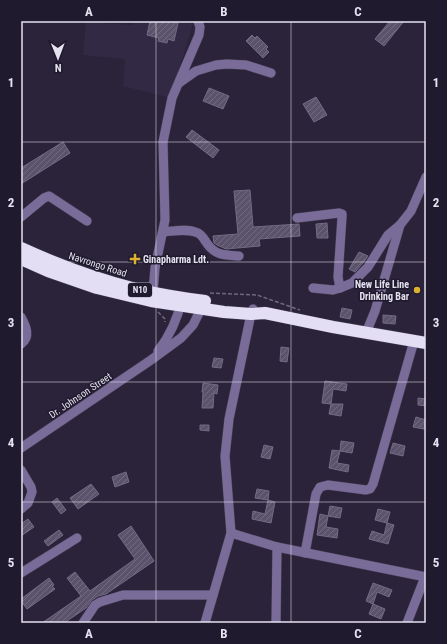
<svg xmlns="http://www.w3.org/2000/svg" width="447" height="644" font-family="'Roboto Condensed',sans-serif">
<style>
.built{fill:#322945}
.building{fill:url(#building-hatch);stroke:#726b84}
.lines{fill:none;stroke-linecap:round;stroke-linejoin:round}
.minor-casing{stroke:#443e53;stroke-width:10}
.highway-casing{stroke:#443e53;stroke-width:13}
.path{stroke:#6f697c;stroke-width:1.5;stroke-dasharray:4 2;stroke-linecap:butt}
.minor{stroke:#796c99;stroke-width:9}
.highway{stroke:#e4def5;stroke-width:12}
.grid{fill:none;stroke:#e5e2f0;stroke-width:1;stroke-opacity:0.55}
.poi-dot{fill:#deb133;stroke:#201a2e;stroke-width:1.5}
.labels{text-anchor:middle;stroke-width:3;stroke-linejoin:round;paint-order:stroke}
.shield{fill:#201a2e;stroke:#aaa6b6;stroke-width:1}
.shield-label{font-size:9px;font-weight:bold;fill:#e5e2f0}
.poi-label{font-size:10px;font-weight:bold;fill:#e5e2f0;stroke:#201a2e;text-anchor:start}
.street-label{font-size:10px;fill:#e5e2f0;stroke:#201a2e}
.neatline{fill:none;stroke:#e5e2f0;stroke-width:1.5}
.grid-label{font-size:13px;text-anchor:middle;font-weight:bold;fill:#e5e2f0}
</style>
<defs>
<pattern id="building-hatch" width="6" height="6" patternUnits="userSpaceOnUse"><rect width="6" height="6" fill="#5a536b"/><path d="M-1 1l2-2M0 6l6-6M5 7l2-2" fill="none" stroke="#726b80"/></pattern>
</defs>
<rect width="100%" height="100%" fill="#2a2339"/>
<!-- built -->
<polygon class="built" points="134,21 194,21 170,98 123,86 125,59 83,55 86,22 133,25"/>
<!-- building -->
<g class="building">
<polygon points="150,21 168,21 178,23 174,41 168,39 167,43 158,41 159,38 147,35"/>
<polygon points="390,21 404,21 384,46 375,39"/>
<polygon points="252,35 255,38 257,36 268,47 266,49 269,52 263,58 246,41"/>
<polygon points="209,88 229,96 223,109 203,101"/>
<polygon points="316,97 327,115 314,122 303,104"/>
<polygon points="192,130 219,150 213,158 186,137"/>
<polygon points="63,142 70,153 21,184 21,168"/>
<polygon points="250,190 253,227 299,224 300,236 259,239 260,246 226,249 217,245 214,243 213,236 238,234 234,191"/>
<polygon points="327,223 328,238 317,238 316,224"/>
<polygon points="359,252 368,256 363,263 355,272 349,269"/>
<polygon points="342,308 352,310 350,319 340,317"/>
<polygon points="383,315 396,316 395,324 383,323"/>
<polygon points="281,347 289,348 287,362 280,361"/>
<polygon points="214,358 223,359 221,368 212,367"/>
<polygon points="325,381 347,384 346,391 333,389 331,404 322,403"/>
<polygon points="203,383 218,385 217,394 214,393 213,408 202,408 203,392 202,392"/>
<polygon points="418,398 426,399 426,406 418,405"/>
<polygon points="331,404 343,404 341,416 329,414"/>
<polygon points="416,417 426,420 424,429 413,427"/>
<polygon points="200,425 209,425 209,431 200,430"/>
<polygon points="341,441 354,443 352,453 340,451"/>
<polygon points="393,443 405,446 403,456 390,453"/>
<polygon points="264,445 273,447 270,459 261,457"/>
<polygon points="332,450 340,451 337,463 349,465 348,472 329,468"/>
<polygon points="126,472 129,482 115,487 112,477"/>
<polygon points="91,484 99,494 78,509 70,498"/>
<polygon points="257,489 269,491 268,500 255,498"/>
<polygon points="57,498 66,510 61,514 52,502"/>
<polygon points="268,500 275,502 271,523 252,519 253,511 265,514"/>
<polygon points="330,506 342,508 340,518 328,516"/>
<polygon points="378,509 390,512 387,523 375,520"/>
<polygon points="320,514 328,516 326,527 338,529 337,538 317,535"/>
<polygon points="28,519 34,527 21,536 21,524"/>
<polygon points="387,523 394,525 388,544 369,539 372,531 384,535"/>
<polygon points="131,526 154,561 106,594 98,596 92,600 86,608 64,623 42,623 81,596 67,578 75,572 90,591 135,559 118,535"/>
<polygon points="59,530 63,535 48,546 44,541"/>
<polygon points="49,578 54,585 52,586 55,589 27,609 21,601 21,599"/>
<polygon points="373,583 392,590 389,597 377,592 373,604 366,601"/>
<polygon points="373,604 385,609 381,619 369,614"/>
</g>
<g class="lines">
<defs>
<g id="minor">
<polyline points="179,83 196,71 216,65 227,64 246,65 271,73"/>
<polyline points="21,217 44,198 49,196 87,221"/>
<polyline points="297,218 339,213 342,214 342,217 338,277 340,288"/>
<path d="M 163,232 C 174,231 188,228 198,233 C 202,235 204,239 206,242 C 215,256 225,255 239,256"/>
<polyline points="313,288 333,290 340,288 352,283 368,267 388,235 400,225 411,211 426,177"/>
<polyline points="153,292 155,268 165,220 163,142 172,98 199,35 200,27 198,21"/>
<path d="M 21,317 C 26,326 31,337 21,344"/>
<polyline points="366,333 375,311 400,225"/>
<path d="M 158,351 C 169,337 178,317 182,299"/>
<polyline points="21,448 151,360 181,338 193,325 199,313 201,302"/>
<polyline points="21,470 31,487 32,492 28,503 21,509"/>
<polyline points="231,533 277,547 426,577"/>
<polyline points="305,553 316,494 320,487 328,485 366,490 370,489 373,484 414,341"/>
<polyline points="21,573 77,538"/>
<polyline points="83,623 95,605 100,602 123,595 213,595"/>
<polyline points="205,623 231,533 225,456 229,419 251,314 253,309"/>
<polyline points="276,623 277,547"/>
<polyline points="407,623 425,577"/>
</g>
<g id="highway">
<path d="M 21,248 C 58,265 96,279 136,289 C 158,294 182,298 205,301"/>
<polyline points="21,259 48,271 97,288 151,301 224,312 251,314 265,313 333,327 426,343"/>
</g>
</defs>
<!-- minor casing -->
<use href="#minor" class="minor-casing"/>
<!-- highway casing -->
<use href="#highway" class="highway-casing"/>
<!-- path -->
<g class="path">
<polyline points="210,293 257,295 300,310"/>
<polyline points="158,312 165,319 165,322"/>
</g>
<!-- minor -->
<use href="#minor" class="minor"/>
<!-- highway -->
<use href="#highway" class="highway"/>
</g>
<!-- grid -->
<path class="grid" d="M 156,21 L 156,623M 291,21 L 291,623M 21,142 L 426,142M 21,262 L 426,262M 21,382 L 426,382M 21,502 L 426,502"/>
<!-- markers -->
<g class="poi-dot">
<path d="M133 253h4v4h4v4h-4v4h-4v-4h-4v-4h4z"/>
<circle cx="417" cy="290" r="4"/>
</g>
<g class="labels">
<!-- shield labels -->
<rect class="shield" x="128" y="283" width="24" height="14" rx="3"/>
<g class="shield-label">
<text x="140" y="293">N10</text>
</g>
<!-- poi labels -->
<g class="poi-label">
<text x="143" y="263">Ginapharma Ldt.</text>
<text x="409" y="288" text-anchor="end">New Life Line<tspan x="409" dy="12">Drinking Bar</tspan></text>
</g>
<!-- street labels -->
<g class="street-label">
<text transform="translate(98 264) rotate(18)" y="4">Navrongo Road</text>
<text transform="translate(80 395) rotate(-34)" y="4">Dr. Johnson Street</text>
</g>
</g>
<!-- border -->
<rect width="447" height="644" fill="none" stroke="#201a2e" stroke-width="44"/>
<!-- north arrow -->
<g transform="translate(58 58) rotate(179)" stroke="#201a2e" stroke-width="3" paint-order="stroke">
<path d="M0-3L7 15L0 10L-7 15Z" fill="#e5e2f0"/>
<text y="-6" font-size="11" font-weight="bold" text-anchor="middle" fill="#e5e2f0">N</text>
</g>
<rect x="22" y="22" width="403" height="600" class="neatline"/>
<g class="grid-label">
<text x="89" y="16">A</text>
<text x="224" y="16">B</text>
<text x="358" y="16">C</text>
<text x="11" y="87">1</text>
<text x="436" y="87">1</text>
<text x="11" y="207">2</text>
<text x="436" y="207">2</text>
<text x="11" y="327">3</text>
<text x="436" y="327">3</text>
<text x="11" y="447">4</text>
<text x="436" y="447">4</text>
<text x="11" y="567">5</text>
<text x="436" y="567">5</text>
<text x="89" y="638">A</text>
<text x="224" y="638">B</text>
<text x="358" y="638">C</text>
</g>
</svg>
